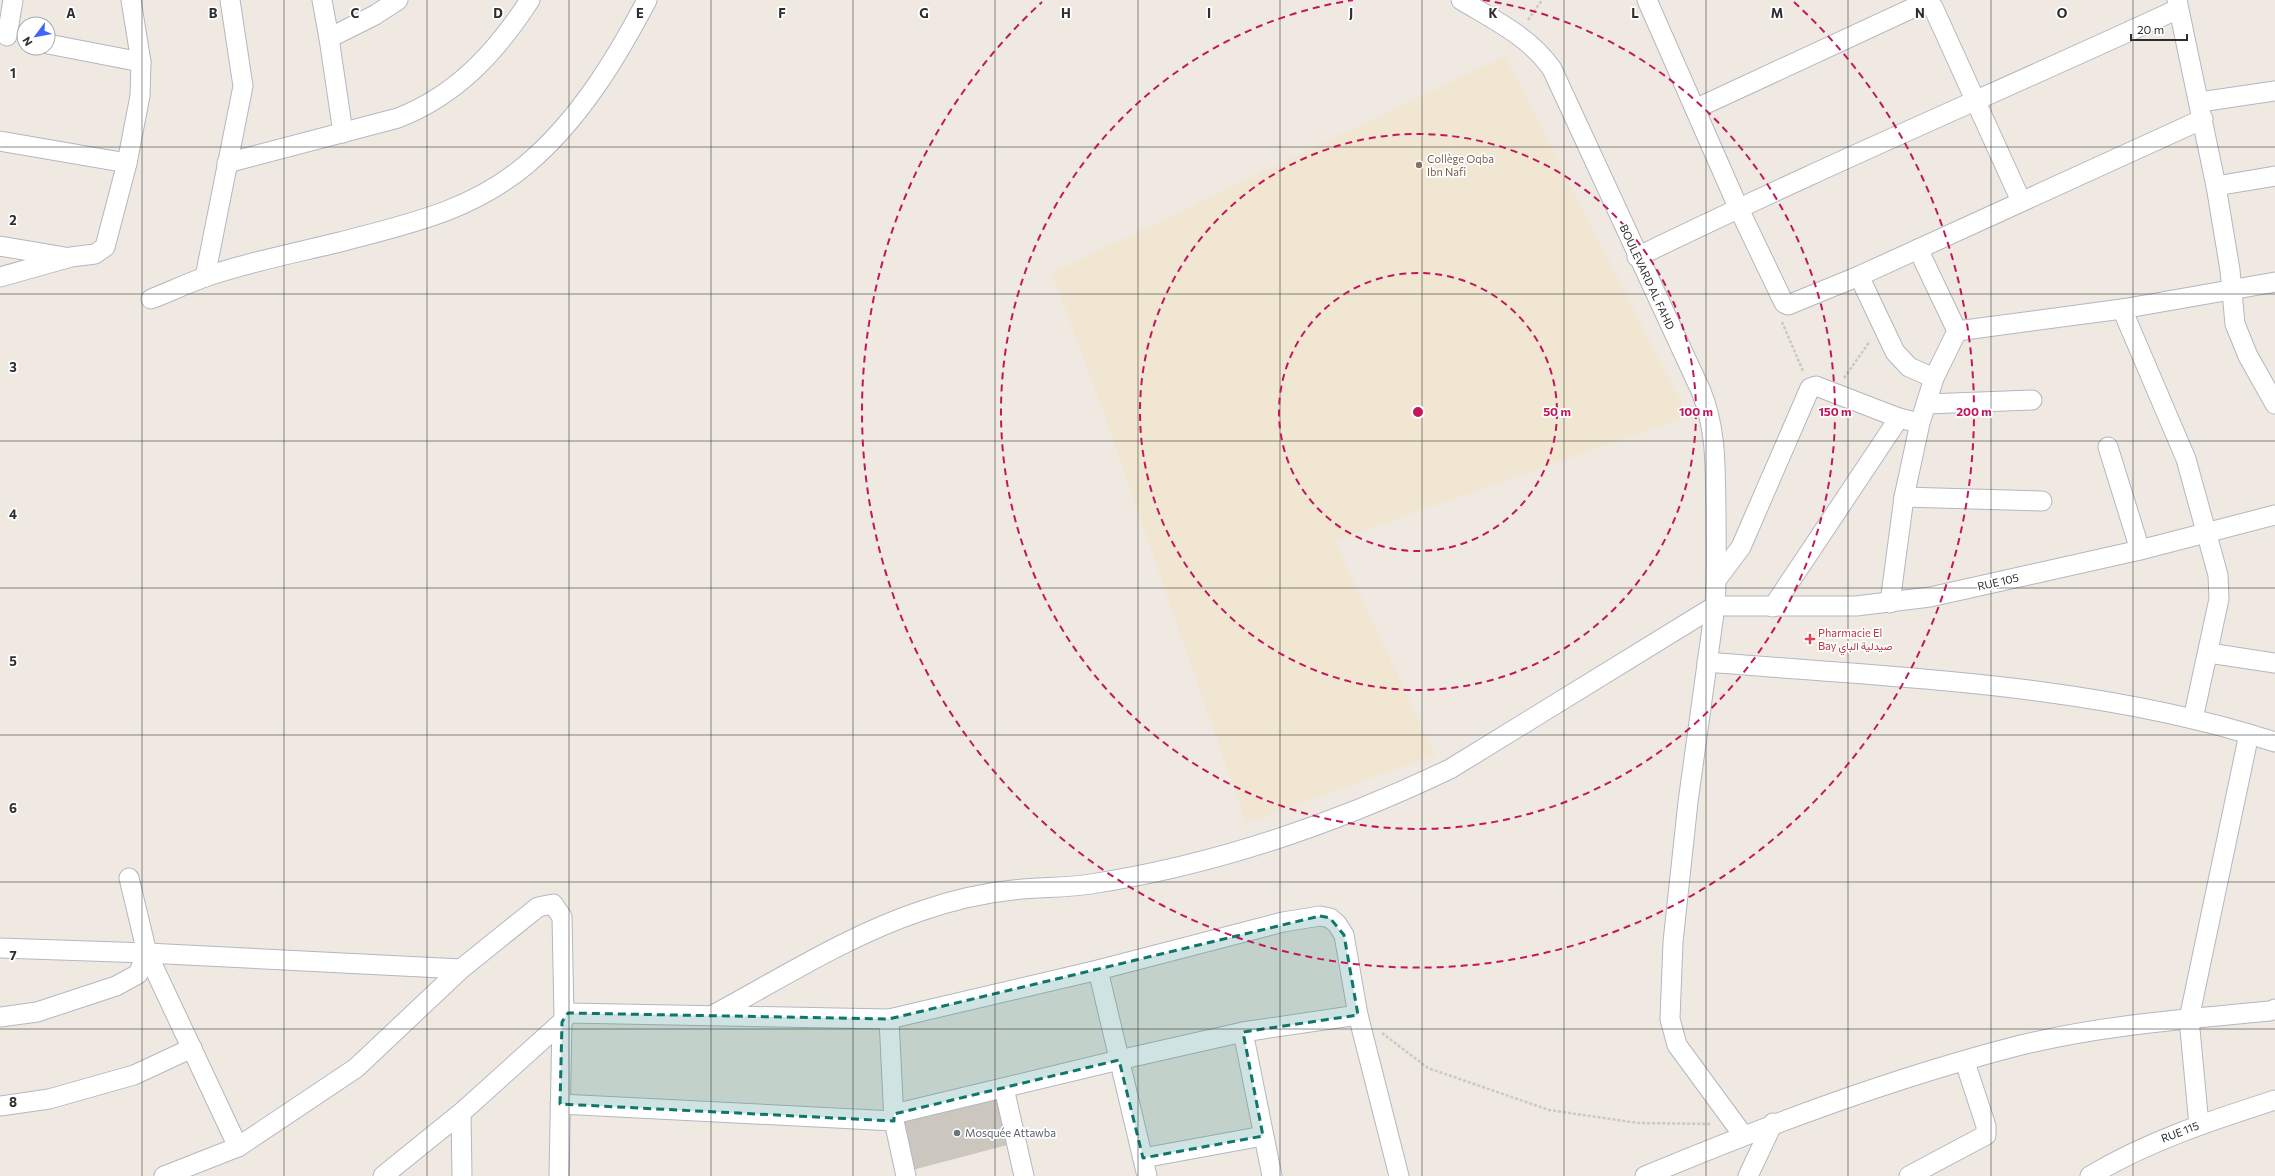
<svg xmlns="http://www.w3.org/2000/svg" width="2275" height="1176" font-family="Commissioner,Vazirmatn,sans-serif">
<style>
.education{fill:#f0e6d1}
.building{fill:#cbc7bf;stroke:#cbc5ba}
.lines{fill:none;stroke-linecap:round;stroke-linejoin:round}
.minor-casing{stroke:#b4b7c1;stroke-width:21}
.path{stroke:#c9c9c9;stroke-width:2.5;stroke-dasharray:3 2;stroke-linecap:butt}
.minor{stroke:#fff;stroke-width:19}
.marked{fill:#0f766e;fill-opacity:0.2;stroke:#0f766e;stroke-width:3;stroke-dasharray:8 5;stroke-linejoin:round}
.grid{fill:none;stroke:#2e2e2e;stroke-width:1;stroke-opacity:0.55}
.ring{fill:none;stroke:#c2185b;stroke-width:2;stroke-dasharray:7 5}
.education-dot{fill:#8d6e63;stroke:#fff;stroke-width:1.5}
.health-dot{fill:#e0444e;stroke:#fff;stroke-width:1.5}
.worship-dot{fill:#6b7280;stroke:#fff;stroke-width:1.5}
.labels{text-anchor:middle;stroke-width:3.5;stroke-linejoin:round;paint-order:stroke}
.education-label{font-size:11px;fill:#785e54;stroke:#fff;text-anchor:start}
.street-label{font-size:11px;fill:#2e2e2e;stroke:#fff}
.health-label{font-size:11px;fill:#be3a42;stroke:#fff;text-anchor:start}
.worship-label{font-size:11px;fill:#5b616d;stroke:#fff;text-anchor:start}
.grid-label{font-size:13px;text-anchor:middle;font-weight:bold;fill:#2e2e2e;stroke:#fff;stroke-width:3.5;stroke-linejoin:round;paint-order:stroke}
.centre{fill:#c2185b;stroke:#fff;stroke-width:2}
.ring-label{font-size:12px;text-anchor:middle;font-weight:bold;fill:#c2185b;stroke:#fff;stroke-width:3.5;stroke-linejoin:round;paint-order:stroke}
</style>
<rect width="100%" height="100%" fill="#efe9e1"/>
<!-- education -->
<polygon class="education" points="1505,56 1688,416 1335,541 1435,755 1246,823 1102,408 1052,273"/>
<!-- building -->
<polygon class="building" points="998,1093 1009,1144 914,1169 904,1123"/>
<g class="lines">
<defs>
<g id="minor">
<polyline points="322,0 329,38 343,133"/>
<path d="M 1461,0 C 1494,20 1530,37 1552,69 L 1701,391 C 1717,431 1715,468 1716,511 C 1716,543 1717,575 1715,606 L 1688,802 L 1673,942 L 1670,1019 L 1677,1045 L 1743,1135"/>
<polyline points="1647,0 1738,207 1784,303 1788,305 1859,276 2203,119"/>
<polyline points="2177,0 2216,186 2230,270 2235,324 2248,356 2275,404"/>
<polyline points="7,36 13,0"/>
<polyline points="329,38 375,15 398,0"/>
<polyline points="48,44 141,62"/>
<polyline points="2200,102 2275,91"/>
<polyline points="1695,109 1915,7 1927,4 1933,7 2021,201"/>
<polyline points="0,141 127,163"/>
<path d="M 227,163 L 398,118 C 457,95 496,52 530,0"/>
<polyline points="2216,186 2275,176"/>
<polyline points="0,246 65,257"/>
<polyline points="1918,249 1957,331"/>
<path d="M 1637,257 C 1815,170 1998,92 2178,9"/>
<polyline points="1859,276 1895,352 1909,367 1934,378"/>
<polyline points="0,277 71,257 95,254 105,247 127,163 140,96 141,62 131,0"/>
<polyline points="205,277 243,86 230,0"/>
<path d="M 151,299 C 169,292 186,284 205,277 C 248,262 295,253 340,242 C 408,224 472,211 527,164 C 579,120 616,59 647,0"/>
<polyline points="2122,309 2186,459 2218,575 2219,599 2193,719"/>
<polyline points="1957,331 2122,309 2275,282"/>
<polyline points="1926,404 2032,400"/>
<polyline points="2108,447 2140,550"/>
<polyline points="1904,497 2042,501"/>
<polyline points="1717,579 1741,547 1810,388 1816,386 1899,418"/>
<polyline points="1890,603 1904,497 1920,423 1934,378 1957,331"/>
<polyline points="1715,606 1856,606 1930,597 2140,550 2275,515"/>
<polyline points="1773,607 1899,418 1911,421"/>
<polyline points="2209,653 2275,663"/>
<path d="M 1707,662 C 1895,678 2095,683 2275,742"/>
<polyline points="129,878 147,953 238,1147"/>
<polyline points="0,948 147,953 461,969"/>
<polyline points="1098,970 1147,1176"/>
<path d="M 713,1015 C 780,979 849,935 921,911 C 950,901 982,893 1013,890 C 1039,887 1066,888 1091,884 C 1215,865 1337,823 1450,769 L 1715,606"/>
<polyline points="0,1017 37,1012 116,986 138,974 147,953"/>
<polyline points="889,1019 894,1121 906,1176"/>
<polyline points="1243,1032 1272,1176"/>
<polyline points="1004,1088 1024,1176"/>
<polyline points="560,1104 894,1121"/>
<polyline points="0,1106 49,1099 134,1075 192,1048"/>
<polyline points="461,1113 462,1176"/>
<polyline points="894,1114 1119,1060 1243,1032 1358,1015"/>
<polyline points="2199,1125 2189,1019 2249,734"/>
<polyline points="1143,1158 1263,1136"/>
<polyline points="164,1176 238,1147 356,1068 461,969 538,907 553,904 562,917 564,1017"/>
<polyline points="383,1176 461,1113 562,1022"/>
<polyline points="559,1176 562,1022 568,1013 889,1019 1098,970 1283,922 1320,916 1330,918 1337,924 1344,935 1358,1015 1399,1176"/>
<path d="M 1645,1176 C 1768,1125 1892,1078 2021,1045 C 2103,1025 2187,1019 2270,1011 L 2275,1009"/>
<polyline points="1748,1176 1773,1123"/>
<polyline points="1909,1176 1986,1135 1986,1126 1965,1062"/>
<path d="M 2090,1176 C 2148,1141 2210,1121 2275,1100"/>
</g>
</defs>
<!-- minor casing -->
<use href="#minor" class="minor-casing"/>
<!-- path -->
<g class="path">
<polyline points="1528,20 1542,0"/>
<polyline points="1782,322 1803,371"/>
<polyline points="1844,378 1870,341"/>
<polyline points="1382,1033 1428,1068 1549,1110 1638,1123 1711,1124"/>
</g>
<!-- minor -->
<use href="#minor" class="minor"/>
</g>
<!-- marked area -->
<path class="marked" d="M 1320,916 L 1330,918 L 1344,935 L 1358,1015 L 1243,1032 L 1263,1136 L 1143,1158 L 1119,1060 L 894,1114 L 894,1121 L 560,1104 L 562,1022 L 568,1013 L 889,1019 Z"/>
<!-- grid -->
<path class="grid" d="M 142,0 L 142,1176M 284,0 L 284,1176M 427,0 L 427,1176M 569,0 L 569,1176M 711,0 L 711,1176M 853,0 L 853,1176M 995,0 L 995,1176M 1138,0 L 1138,1176M 1280,0 L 1280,1176M 1422,0 L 1422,1176M 1564,0 L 1564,1176M 1706,0 L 1706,1176M 1848,0 L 1848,1176M 1991,0 L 1991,1176M 2133,0 L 2133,1176M 0,147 L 2275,147M 0,294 L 2275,294M 0,441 L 2275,441M 0,588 L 2275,588M 0,735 L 2275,735M 0,882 L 2275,882M 0,1029 L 2275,1029"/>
<!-- distance rings -->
<g class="ring">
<circle cx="1418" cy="412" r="139"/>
<circle cx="1418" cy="412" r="278"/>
<path d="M1483 0A417 417 0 1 1 1353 0"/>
<path d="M1794 2A556 556 0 1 1 1042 2"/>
</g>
<!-- markers -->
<circle class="education-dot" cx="1419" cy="165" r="4"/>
<path class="health-dot" d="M1808 633h4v4h4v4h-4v4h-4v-4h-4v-4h4z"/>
<circle class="worship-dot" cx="957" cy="1133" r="4"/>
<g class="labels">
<!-- education labels -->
<g class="education-label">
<text x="1427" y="163">Collège Oqba<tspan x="1427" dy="13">Ibn Nafi</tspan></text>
</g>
<!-- street labels -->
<g class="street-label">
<text transform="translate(1647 277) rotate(65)" y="4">BOULEVARD AL FAHD</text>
<text transform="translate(1998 582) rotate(-13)" y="4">RUE 105</text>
<text transform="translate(2180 1132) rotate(-21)" y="4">RUE 115</text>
</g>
<!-- health labels -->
<g class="health-label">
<text x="1818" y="637">Pharmacie El<tspan x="1818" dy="13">Bay صيدلية الباي</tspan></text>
</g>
<!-- worship labels -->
<g class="worship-label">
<text x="965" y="1137">Mosquée Attawba</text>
</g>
</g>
<g class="grid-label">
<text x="71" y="18">A</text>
<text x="213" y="18">B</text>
<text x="355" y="18">C</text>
<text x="498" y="18">D</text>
<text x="640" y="18">E</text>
<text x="782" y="18">F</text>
<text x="924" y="18">G</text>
<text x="1066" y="18">H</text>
<text x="1209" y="18">I</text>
<text x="1351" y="18">J</text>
<text x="1493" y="18">K</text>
<text x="1635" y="18">L</text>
<text x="1777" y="18">M</text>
<text x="1920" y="18">N</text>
<text x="2062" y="18">O</text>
<text x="13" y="78">1</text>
<text x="13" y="225">2</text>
<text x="13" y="372">3</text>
<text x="13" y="519">4</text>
<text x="13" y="666">5</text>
<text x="13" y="813">6</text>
<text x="13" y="960">7</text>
<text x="13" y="1107">8</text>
</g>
<circle cx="1418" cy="412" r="6" class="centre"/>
<g class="ring-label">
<text x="1557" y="416">50 m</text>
<text x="1696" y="416">100 m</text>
<text x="1835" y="416">150 m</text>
<text x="1974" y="416">200 m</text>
</g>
<!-- north arrow -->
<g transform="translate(36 36) rotate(238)"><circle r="19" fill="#ffffff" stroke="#ababab"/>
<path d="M0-3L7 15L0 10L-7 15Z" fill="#4264fb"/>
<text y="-6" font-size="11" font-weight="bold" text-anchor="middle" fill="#2e2e2e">N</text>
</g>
<!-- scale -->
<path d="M2131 34v6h56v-6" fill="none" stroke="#2e2e2e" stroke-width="2"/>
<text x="2137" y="34" font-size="12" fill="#2e2e2e" stroke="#ffffff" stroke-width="3" paint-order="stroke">20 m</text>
</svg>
